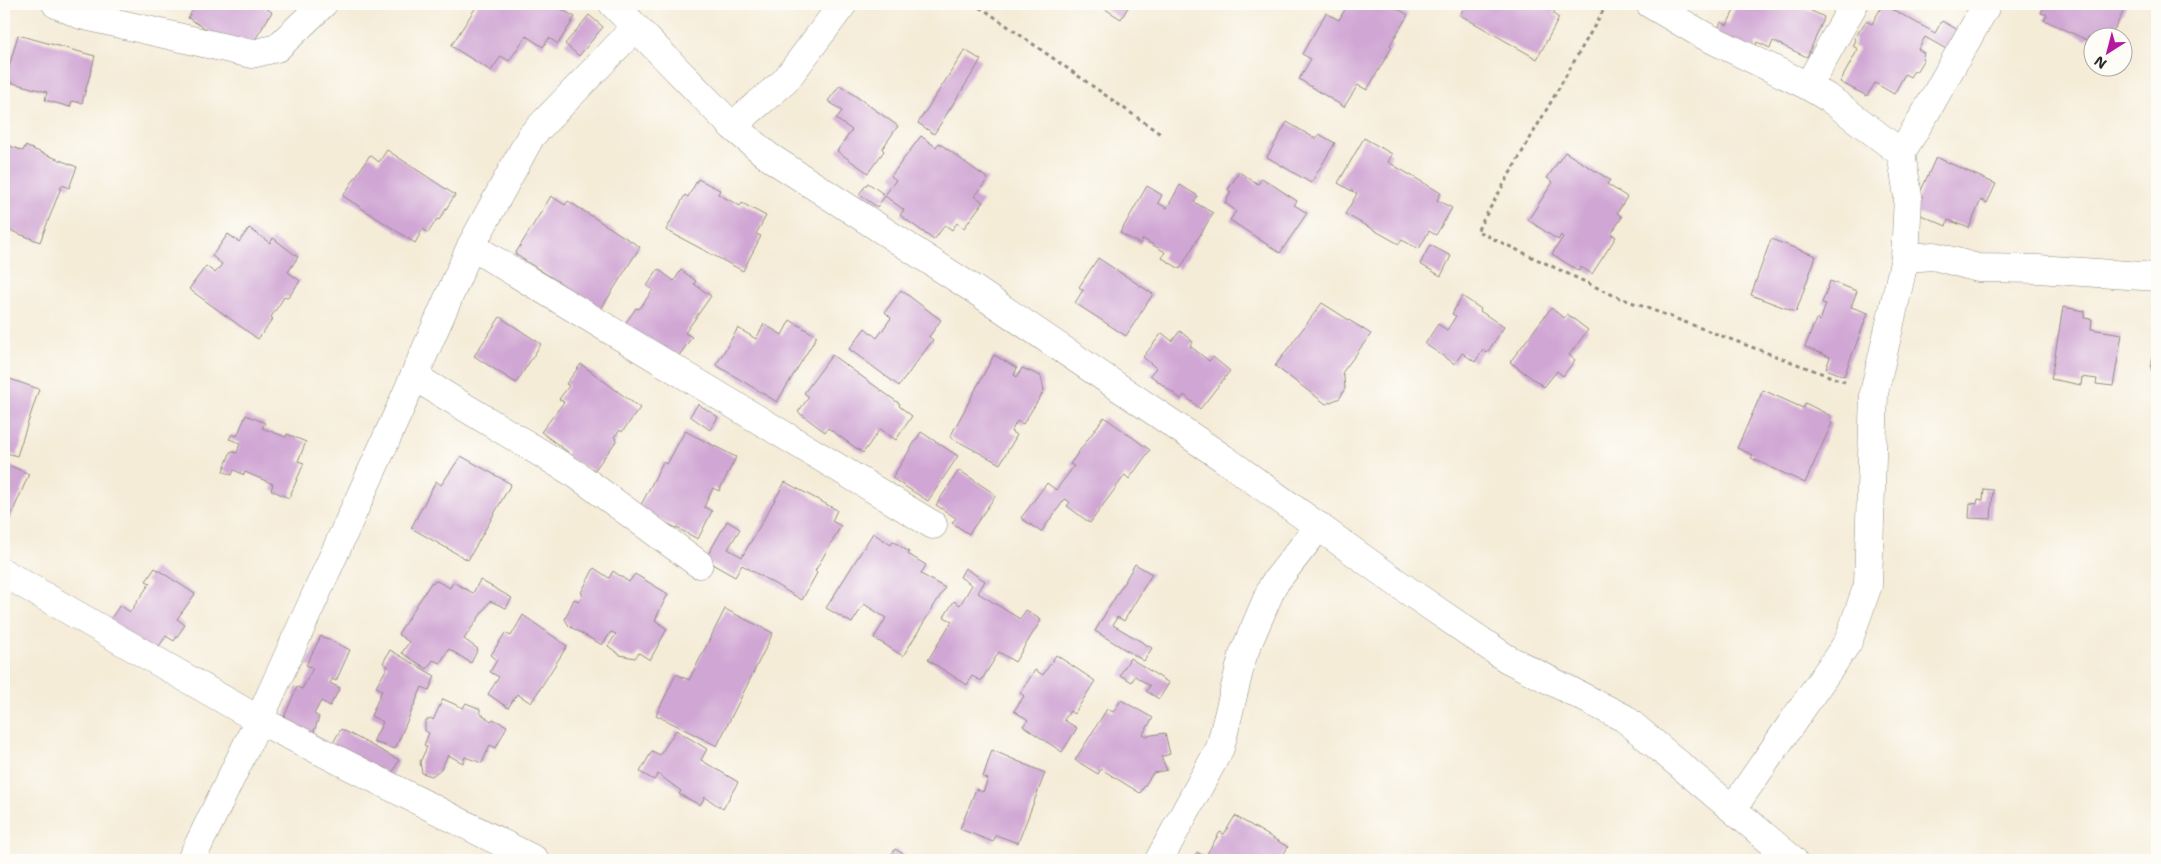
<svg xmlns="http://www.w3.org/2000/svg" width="2161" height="864" font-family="'Shantell Sans',sans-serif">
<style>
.building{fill:#d0a6d4}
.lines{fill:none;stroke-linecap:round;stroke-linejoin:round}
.street-casing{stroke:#908c82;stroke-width:29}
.path{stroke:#908c82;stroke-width:3;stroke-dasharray:4 4;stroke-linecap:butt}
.street{stroke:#fff;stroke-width:28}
</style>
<rect width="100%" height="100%" fill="#fdfcf7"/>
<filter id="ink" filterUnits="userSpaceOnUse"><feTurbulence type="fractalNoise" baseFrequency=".02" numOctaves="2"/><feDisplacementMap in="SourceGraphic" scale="10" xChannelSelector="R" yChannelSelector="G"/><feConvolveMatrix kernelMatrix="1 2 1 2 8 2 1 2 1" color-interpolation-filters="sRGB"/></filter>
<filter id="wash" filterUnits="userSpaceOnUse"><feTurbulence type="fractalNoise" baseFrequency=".0096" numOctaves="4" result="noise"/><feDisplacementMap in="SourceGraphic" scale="20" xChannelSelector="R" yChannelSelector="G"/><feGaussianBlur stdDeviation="1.12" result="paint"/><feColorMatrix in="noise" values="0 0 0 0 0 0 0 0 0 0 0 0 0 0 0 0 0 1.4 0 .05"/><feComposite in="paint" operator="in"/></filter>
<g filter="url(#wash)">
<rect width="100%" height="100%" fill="#f5ecd8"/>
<g id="blocks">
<!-- building -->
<g class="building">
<polygon points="196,4 259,4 272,12 250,48 231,44 188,18"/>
<polygon points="478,4 553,4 575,17 558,44 549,38 543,47 526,36 509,61 501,56 491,71 451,46"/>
<polygon points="1097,4 1130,4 1121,19"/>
<polygon points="1348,4 1390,4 1408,15 1390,45 1392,47 1367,90 1358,85 1344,107 1299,79 1311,59 1302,54 1326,13 1339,20"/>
<polygon points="1466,4 1555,4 1558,5 1553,14 1559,18 1537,59 1460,15"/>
<polygon points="1737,4 1797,4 1824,17 1823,21 1807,57 1773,41 1770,48 1757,42 1752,56 1714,38 1721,22 1727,25"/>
<polygon points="1883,4 1935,33 1942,21 1960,31 1948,50 1925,37 1918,49 1924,53 1922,59 1924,59 1916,72 1914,71 1910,77 1905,74 1894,94 1875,83 1867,96 1840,82 1858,49 1853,46 1856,40 1854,39 1866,21 1872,24"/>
<polygon points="2045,4 2127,4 2110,38 2094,38 2094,39 2088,37 2087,40 2044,20 2047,15 2041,13"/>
<polygon points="589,15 603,27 579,56 565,44"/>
<polygon points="18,35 95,56 82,103 72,101 70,107 45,100 47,92 5,81"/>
<polygon points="965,50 981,60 934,134 918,123"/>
<polygon points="840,85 898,126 882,149 884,151 868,173 837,151 852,130 836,119 842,111 828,101"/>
<polygon points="1287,122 1316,139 1319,134 1335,143 1311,183 1267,157"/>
<polygon points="921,136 936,147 939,143 988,179 975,196 983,202 964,228 957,223 952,230 945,225 934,240 900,215 904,210 885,196 877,207 859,194 868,183 885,195 896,180 891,176"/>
<polygon points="1364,138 1392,154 1388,162 1441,193 1437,200 1452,208 1436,235 1429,231 1419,249 1402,240 1399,244 1345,214 1357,194 1338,183"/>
<polygon points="5,144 23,151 25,146 77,167 69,188 62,185 40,242 4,228"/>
<polygon points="387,150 455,195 439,220 437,219 428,233 423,229 415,243 343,196 370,155 379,162"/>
<polygon points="1565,152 1610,180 1607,184 1627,197 1617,213 1622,217 1611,234 1616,237 1592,274 1581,267 1579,271 1552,254 1563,237 1561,235 1558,240 1528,220 1553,182 1547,178"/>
<polygon points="1936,157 1996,184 1987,203 1981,200 1969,228 1948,220 1946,226 1912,211"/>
<polygon points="1239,172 1258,184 1262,178 1297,201 1294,205 1307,213 1280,253 1230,220 1236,211 1225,203 1231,192 1228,190"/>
<polygon points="698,179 720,190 718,194 740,206 742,203 766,216 756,234 761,236 743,271 666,230 685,195 688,197"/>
<polygon points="1180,185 1198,196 1194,202 1213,213 1180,269 1162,258 1165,252 1143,239 1140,244 1120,233 1147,186 1162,195 1158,203 1167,208"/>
<polygon points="551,196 565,205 568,201 640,247 601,309 515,254"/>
<polygon points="249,228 270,243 273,238 298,257 288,272 300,281 288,298 285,296 271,317 273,319 258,339 189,289 206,266 215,273 222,264 212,256 228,234 239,242"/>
<polygon points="1771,239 1816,256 1796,312 1751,295"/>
<polygon points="1430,245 1451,256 1441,276 1420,264"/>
<polygon points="1098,258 1153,294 1126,336 1075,303 1083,290 1079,287"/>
<polygon points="658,269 674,281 681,270 696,281 694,284 711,296 685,333 692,337 678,357 622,328 636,308 639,309 653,290 647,286"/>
<polygon points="1830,281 1857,291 1851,307 1868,313 1844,376 1826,369 1830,357 1805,347 1816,319 1820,321 1826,304 1822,303"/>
<polygon points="901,290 941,320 929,337 933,340 899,386 849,349 865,328 877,338 891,318 885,312"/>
<polygon points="1462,296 1481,309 1480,311 1504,327 1487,353 1483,350 1475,362 1462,353 1455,364 1425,344 1438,324 1447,330 1456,316 1452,314"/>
<polygon points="1322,303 1371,334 1342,373 1344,377 1345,388 1340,398 1326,404 1275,366"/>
<polygon points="2063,307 2085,311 2084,318 2092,319 2091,329 2122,334 2113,386 2096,384 2097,379 2082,377 2081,385 2051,379"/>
<polygon points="1551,308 1564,318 1567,314 1588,330 1569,355 1575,360 1563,376 1557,371 1544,387 1510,362"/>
<polygon points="500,317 541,344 516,383 474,356"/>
<polygon points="790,320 817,336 777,402 716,365 738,328 756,339 764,324 782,335"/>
<polygon points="1180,331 1193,342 1190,346 1209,361 1213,357 1230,371 1200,409 1184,395 1181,399 1150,375 1156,368 1143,357 1162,333 1172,341"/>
<polygon points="2155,340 2157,340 2157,371 2151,370"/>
<polygon points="832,355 900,404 899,406 912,416 896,440 880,429 863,453 828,428 825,432 798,412 809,397 804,393"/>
<polygon points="994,355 1017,368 1014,375 1017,377 1022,368 1041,376 1044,391 1023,424 1017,421 1011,432 1017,435 1000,464 950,437"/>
<polygon points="581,364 640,408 622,432 620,430 614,437 617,440 594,471 565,456 568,452 541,432 564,402 559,399 569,386 566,384"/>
<polygon points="4,377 39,389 17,456 4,452"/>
<polygon points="1763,390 1803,408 1805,403 1831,416 1829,421 1832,423 1805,483 1751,458 1753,455 1737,448"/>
<polygon points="698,404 718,417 710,430 690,416"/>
<polygon points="246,415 265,423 262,428 286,437 287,434 306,442 298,461 304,463 289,498 271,490 273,484 245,472 244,475 234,470 232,475 223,471 231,451 237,453 240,443 229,439 232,434 237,436"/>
<polygon points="1104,417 1150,450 1129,479 1125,475 1090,523 1067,506 1070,502 1065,499 1041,532 1021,518 1047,483 1056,490 1074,466 1070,464"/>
<polygon points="685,431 736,457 719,491 713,488 704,507 712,511 698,539 639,509 663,462 667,464"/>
<polygon points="921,432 958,456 928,501 892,478"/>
<polygon points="461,456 511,484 468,560 411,528 436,481 441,485"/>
<polygon points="4,463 29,474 4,532"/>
<polygon points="959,470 996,495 969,534 952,523 956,518 936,505"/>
<polygon points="785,482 837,510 832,521 841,526 815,571 817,573 802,600 742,565 735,577 705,560 727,521 740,529 728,549 742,557"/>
<polygon points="1984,489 1993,490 1991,519 1969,518 1970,503 1977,504 1978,499 1983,500"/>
<polygon points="873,533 891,545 893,541 909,552 908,554 926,565 921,574 945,588 903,656 874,638 886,618 864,604 852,623 826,608"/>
<polygon points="1135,564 1152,574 1124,621 1117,617 1113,625 1152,648 1144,661 1095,631"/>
<polygon points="155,568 195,594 177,619 185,625 174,641 166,636 155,652 109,621 120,605 130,612 150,583 146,581"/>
<polygon points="594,568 609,578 613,571 629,582 635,574 668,594 655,620 667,629 650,660 639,653 635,658 620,655 608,646 616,634 611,632 602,645 569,626 565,619 574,599 579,601 583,594 581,593"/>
<polygon points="965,568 985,581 978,593 1020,619 1026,610 1041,620 1015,662 999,652 981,681 972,676 967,685 928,660 952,621 944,617 954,601 960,605 972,585 960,577"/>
<polygon points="480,580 512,598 506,608 490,601 464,639 478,649 471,663 449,649 440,663 433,660 427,669 402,653 409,642 398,634 431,583 437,581 450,588 453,582 473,593"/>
<polygon points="725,609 773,633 717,746 656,715 676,674 689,680"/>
<polygon points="523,615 567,646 531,703 517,694 508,708 488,694 499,677 490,672 497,660 491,655 505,633 511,636"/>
<polygon points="321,636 350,650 336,681 332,679 330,683 340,688 330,706 321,701 314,714 319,717 312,737 282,722 297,687 302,689 313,668 306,665"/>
<polygon points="390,650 435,676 429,690 422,687 395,749 373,742 383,722 371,716 382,690 376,687 388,666 383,663"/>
<polygon points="1056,655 1095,681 1074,714 1070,711 1064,720 1077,728 1062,752 1023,726 1028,720 1014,711 1024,696 1020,693 1035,670 1043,675"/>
<polygon points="1130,658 1169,683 1159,699 1146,691 1150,686 1135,676 1132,682 1120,675"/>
<polygon points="443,699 463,708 466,703 480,709 480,713 491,721 493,719 507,726 496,748 490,745 482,763 465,757 463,763 448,755 441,769 432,776 422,773 420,762 427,747 424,745 429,733 425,731 425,721 431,718 433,720"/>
<polygon points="1121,700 1153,718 1143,734 1146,736 1165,733 1170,754 1161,757 1167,770 1153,773 1140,793 1101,769 1098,774 1075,760 1107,709 1113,712"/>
<polygon points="341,729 399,760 389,780 331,746"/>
<polygon points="676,730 707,749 701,760 738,782 723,809 705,797 700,805 679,794 681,791 658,774 654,780 640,772 652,751 660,755"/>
<polygon points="992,750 1045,773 1018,843 996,835 993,842 960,829 976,789 983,792 988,779 983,777"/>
<polygon points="1235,816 1288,847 1280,860 1192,860 1197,852 1205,857 1220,832 1224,834"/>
<polygon points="895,849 914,860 888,860"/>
</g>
</g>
</g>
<g filter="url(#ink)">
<use href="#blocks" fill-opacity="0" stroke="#908c82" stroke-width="1"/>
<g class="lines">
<defs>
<g id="street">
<polyline points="56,4 81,15 252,54 277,48 323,4"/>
<polyline points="613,4 732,126 768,156 975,290 1223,458 1407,590 1506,658 1624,718 1793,860"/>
<polyline points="1650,4 1703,35 1808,86"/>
<polyline points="732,126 785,81 843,4"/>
<polyline points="1901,153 1926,112 1987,4"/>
<polyline points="471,246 933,525"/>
<polyline points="1905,258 1934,256 1978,268 2038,269 2157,277"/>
<polyline points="415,377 577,475 699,564"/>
<polyline points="4,573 259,720 535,860"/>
<polyline points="1733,808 1848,642 1868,585 1874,393 1905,258 1908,196 1901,153 1830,99 1808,86 1854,4"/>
<polyline points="191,860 259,720 398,413 471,246 531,136 635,28"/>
<polyline points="1159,860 1220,748 1243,655 1273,585 1319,526"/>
</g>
</defs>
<!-- street casing -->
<use href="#street" class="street-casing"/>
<!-- path -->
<g class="path">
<polyline points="972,4 986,11 1162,135"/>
<polyline points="1607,4 1477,231 1615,296 1845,382"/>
</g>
<!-- street -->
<use href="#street" class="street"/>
</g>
</g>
<!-- margin -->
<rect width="2161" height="864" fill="none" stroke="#fdfcf7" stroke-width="20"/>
<!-- north arrow -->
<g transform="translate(2108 52) rotate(216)"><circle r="24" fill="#fdfcf7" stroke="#a9a8a5"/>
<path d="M0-4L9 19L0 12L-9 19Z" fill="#b5179e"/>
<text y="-8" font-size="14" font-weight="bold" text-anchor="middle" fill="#2b2b2b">N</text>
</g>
</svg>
